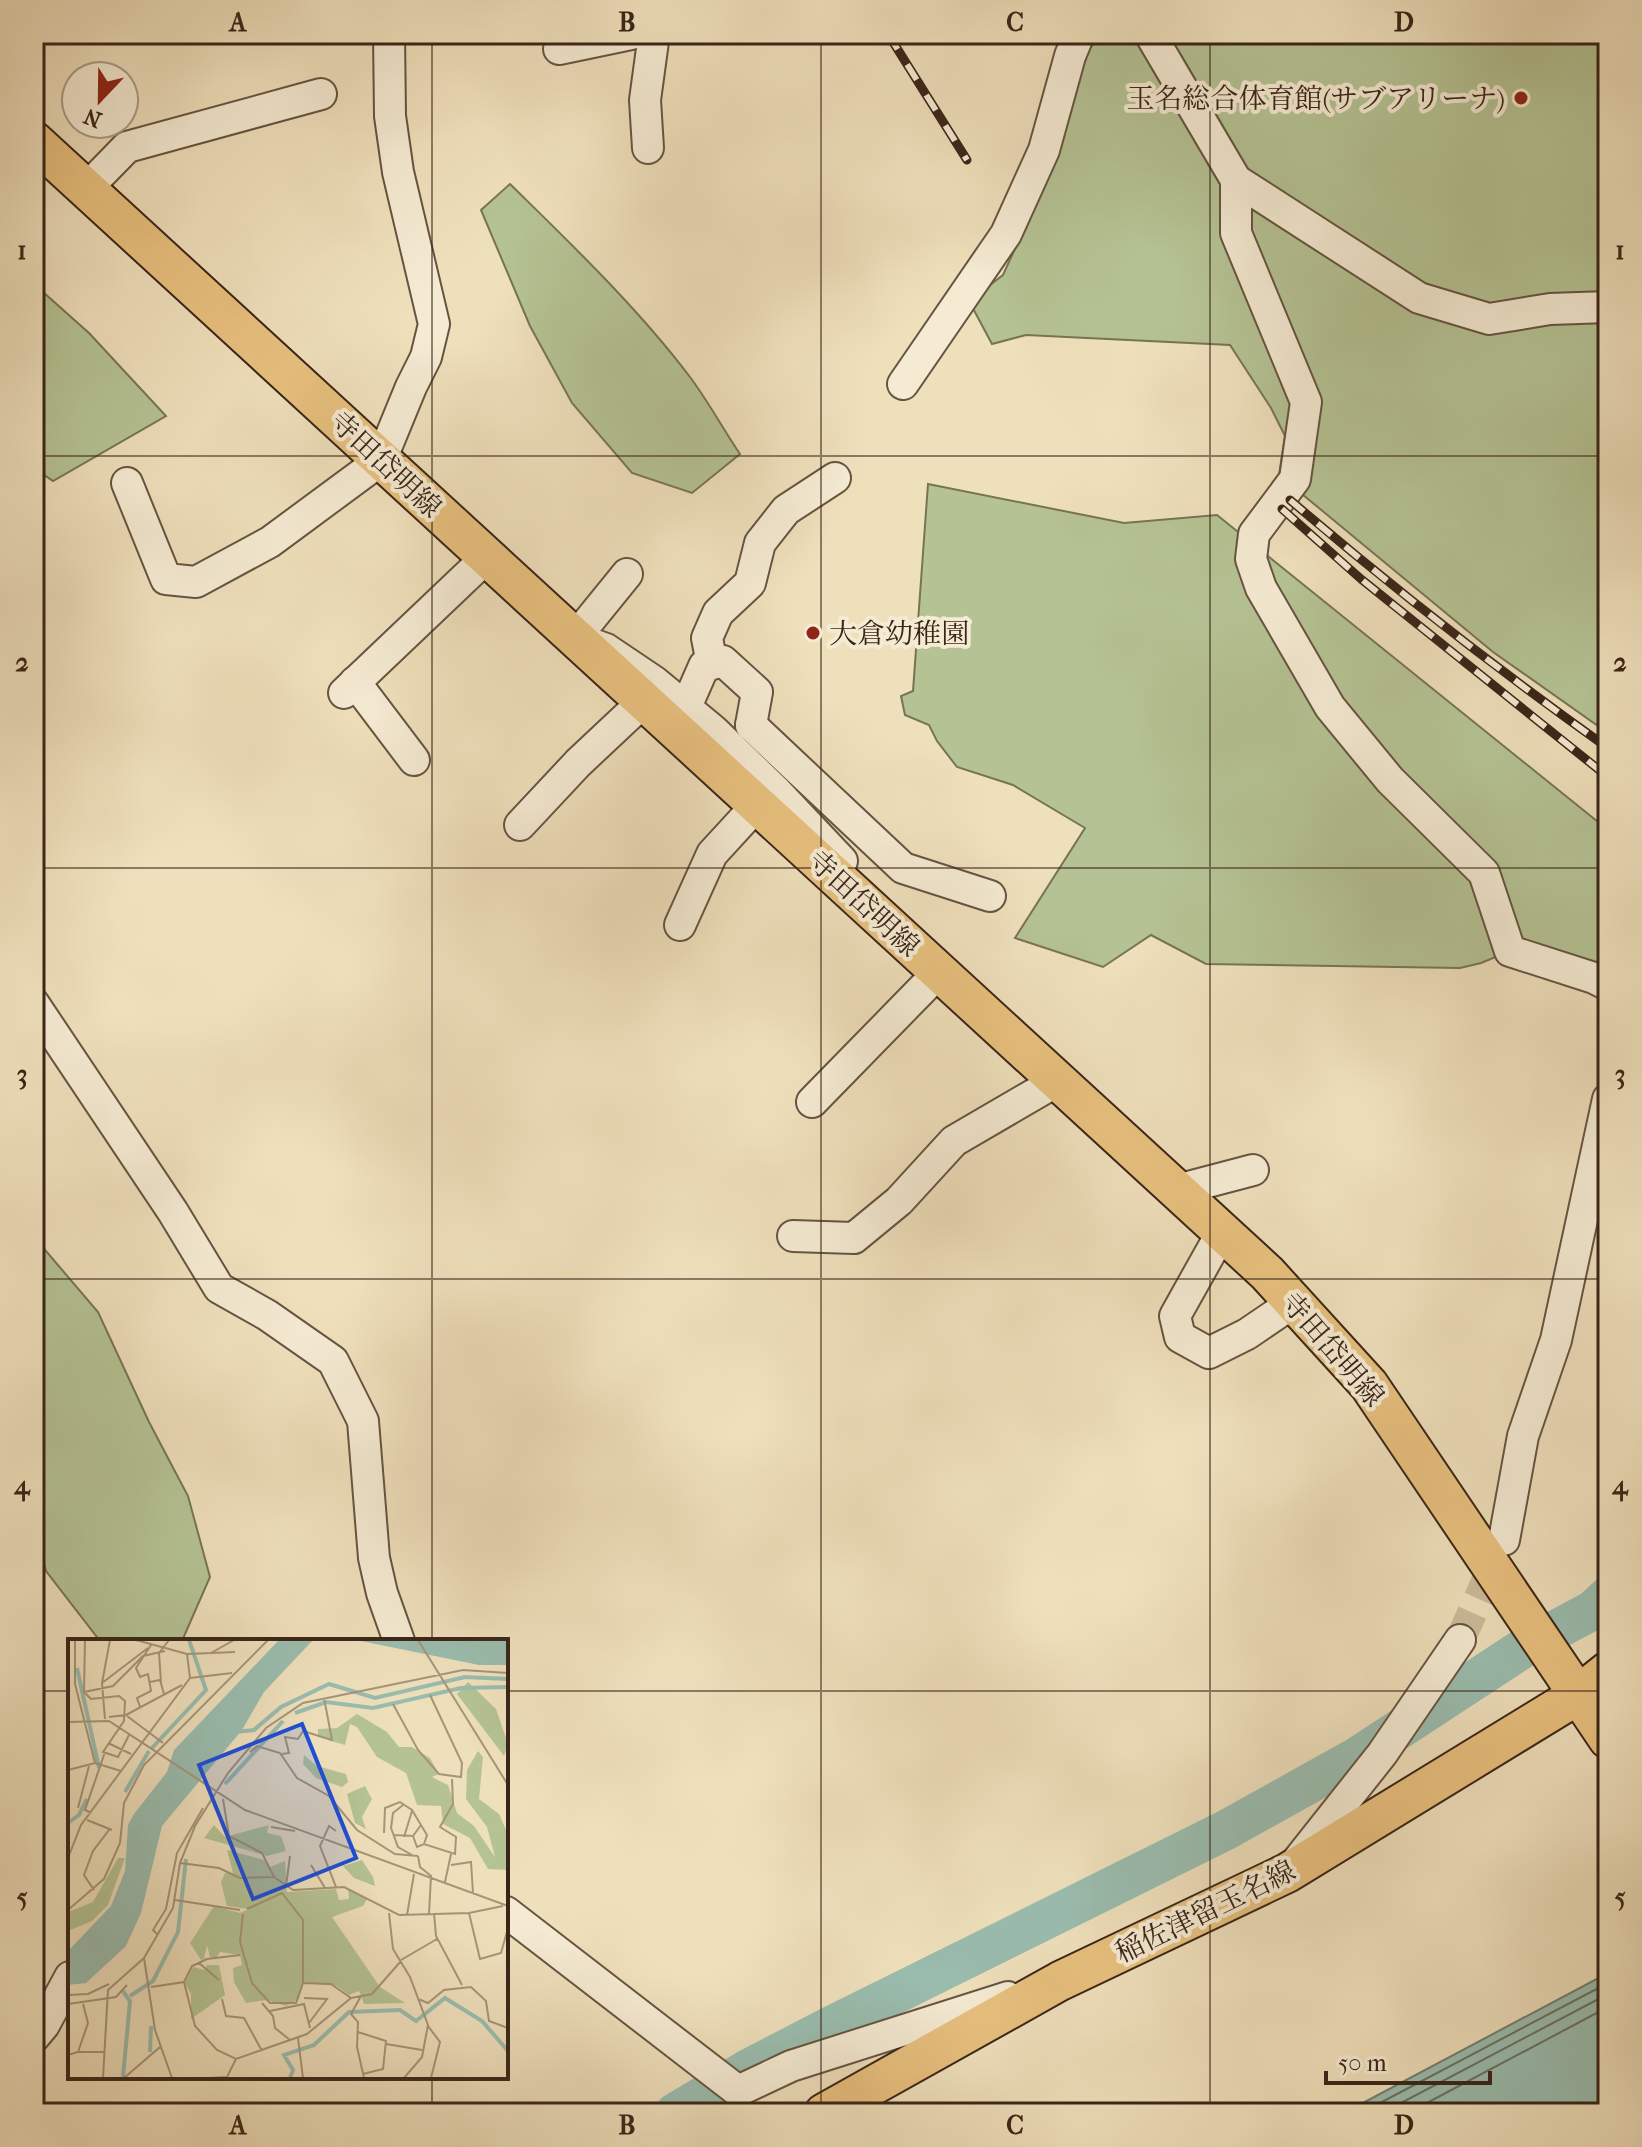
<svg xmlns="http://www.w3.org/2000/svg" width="1642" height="2147" font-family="'IM FELL French Canon','Noto Serif JP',serif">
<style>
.green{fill:#b5c394;stroke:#777456;stroke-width:2}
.water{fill:#9abdaf;stroke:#738073;stroke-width:2}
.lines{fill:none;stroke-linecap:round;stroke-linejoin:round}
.shore{stroke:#6a7164;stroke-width:2}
.river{stroke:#9abdaf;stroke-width:40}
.minor-tunnel{stroke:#cbbb9b;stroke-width:30;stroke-dasharray:30 15;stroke-linecap:butt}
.minor-casing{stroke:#665441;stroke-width:34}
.major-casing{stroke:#392518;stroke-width:42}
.minor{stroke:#f5ebd3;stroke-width:30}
.major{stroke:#e8c07e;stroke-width:38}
.rail-casing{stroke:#392518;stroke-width:9}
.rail{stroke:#f5ebd3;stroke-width:6;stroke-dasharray:18;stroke-linecap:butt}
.grid{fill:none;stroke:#392518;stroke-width:2;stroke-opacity:0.55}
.poi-dot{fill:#8f2418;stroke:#f5ebd3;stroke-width:3}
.labels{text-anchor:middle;stroke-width:8;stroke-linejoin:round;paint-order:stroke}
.poi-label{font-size:28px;fill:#392518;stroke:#f5ebd3;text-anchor:end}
.street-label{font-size:28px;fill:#392518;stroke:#f5ebd3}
.inset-river{fill:none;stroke:#9abdaf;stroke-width:4}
.inset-road{fill:none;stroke:#a6957a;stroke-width:2}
.view{fill:#1d4ed8;fill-opacity:0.15;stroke:#1d4ed8;stroke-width:4}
.inset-edge{fill:none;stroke:#392518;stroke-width:4}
.neatline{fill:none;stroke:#392518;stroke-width:3}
.grid-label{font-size:26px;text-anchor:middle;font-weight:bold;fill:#392518}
</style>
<rect width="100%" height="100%" fill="#efe0bc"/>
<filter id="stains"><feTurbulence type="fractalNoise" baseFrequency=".0025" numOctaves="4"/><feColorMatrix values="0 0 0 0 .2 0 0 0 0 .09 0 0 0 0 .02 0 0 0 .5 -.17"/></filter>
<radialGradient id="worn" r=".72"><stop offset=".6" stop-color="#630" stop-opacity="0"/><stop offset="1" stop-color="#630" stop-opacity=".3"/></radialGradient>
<!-- green -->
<g class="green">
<polygon points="1103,34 1608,34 1608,290 1546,302 1608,307 1608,733 1493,652 1279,475 1285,436 1271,408 1230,345 1026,335 992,344 969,301 1003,275 1046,181 1082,56"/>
<path d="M 510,184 C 572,245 637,307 690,377 C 708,401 723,429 740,454 L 692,493 L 632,473 L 572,403 L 530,326 L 481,210 Z"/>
<polygon points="34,284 89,333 166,416 53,481 34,468"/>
<polygon points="928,484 1124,523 1217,515 1608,830 1608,988 1510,951 1481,963 1460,968 1206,964 1151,935 1103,967 1015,938 1085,828 1013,785 957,767 937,741 929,725 905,715 901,696 913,691"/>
<polygon points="34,1237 98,1312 149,1422 188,1496 210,1577 182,1641 100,1641 46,1571 34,1530"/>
</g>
<!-- water -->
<polygon class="water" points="1608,1973 1608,2113 1344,2113"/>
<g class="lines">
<!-- shore -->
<g class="shore">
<polyline points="1361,2113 1608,1983"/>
<polyline points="1382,2113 1608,1994"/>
<polyline points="1408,2113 1608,2007"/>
</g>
<!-- river -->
<polyline class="river" points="675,2113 750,2068 831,2026 1226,1830 1357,1757 1528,1645 1593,1610 1608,1596"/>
<!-- minor-tunnel -->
<polyline class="minor-tunnel" points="1460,1640 1499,1553"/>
<defs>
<g id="minor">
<polyline points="1150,34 1236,180 1419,298 1489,319 1550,309 1608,307"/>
<polyline points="559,49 631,34"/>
<polyline points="648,148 645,100 654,34"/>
<polyline points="1236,180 1236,233 1306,402 1295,479 1254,534 1251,559 1261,588 1330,707 1390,780 1484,873 1510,951 1594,978 1608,985"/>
<polyline points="86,189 127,147 321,94"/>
<polyline points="903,384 1006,234 1044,150 1070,56 1079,34"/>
<polyline points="127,483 166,579 196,582 270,542 381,460 411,387 426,357 434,324 398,172 390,116 389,34"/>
<polyline points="627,574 575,638 606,649 655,682 713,730 776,791 842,861"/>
<polyline points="712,664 707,638 718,613 750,583 760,543 786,510 835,478"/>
<polyline points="355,682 414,760"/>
<polyline points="344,693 487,557"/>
<polyline points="686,707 704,666 723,661 757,692 751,725"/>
<polyline points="751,725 903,868 990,896"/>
<polyline points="520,825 578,763 644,701"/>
<polyline points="680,925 712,854 757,805"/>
<polyline points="34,1004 173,1212 219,1288 267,1315 333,1361 363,1421 374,1558 382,1593 399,1641"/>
<polyline points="812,1102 939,972"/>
<polyline points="1177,1190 1253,1170"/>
<polyline points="1222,1232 1175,1316 1180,1337 1209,1353 1247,1334 1294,1302"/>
<polyline points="793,1236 854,1238 899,1201 954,1141 1057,1081"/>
<polyline points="1504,1540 1523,1436 1556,1340 1608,1099"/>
<polyline points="1298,1860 1382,1754 1460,1640"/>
<polyline points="506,1912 738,2091 791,2066 1008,1997"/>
<polyline points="34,2037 44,2025 70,1977"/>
</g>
<g id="major">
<polyline points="34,141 1267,1273 1369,1385 1608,1739"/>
<polyline points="824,2113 1060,1981 1287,1873 1578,1695 1608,1671"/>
</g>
</defs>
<!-- minor casing -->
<use href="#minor" class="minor-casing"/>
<!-- major casing -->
<use href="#major" class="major-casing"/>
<!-- minor -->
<use href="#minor" class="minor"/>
<!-- major -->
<use href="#major" class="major"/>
<defs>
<g id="rail">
<polyline points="888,34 967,160"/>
<path d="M 1290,500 C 1393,588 1498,670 1608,748"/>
<polyline points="1282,509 1361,579 1608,777"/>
</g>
</defs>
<!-- rail casing -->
<use href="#rail" class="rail-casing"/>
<!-- rail -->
<use href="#rail" class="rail"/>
</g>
<!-- grid -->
<path class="grid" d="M 432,34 L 432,1641M 821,34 L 821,2113M 1210,34 L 1210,2113M 34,456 L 1608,456M 34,868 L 1608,868M 34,1279 L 1608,1279M 34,1691 L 70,1691M 506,1691 L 1608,1691M 432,2077 L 432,2113"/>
<!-- markers -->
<g class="poi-dot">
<circle cx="1521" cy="98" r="8"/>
<circle cx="813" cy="633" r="8"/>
</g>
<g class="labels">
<!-- poi labels -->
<g class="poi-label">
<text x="1505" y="108">玉名総合体育館(サブアリーナ)</text>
<text x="829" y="643" text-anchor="start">大倉幼稚園</text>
</g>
<!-- street labels -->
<g class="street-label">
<text transform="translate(386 464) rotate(43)" y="10">寺田岱明線</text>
<text transform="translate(864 903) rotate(43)" y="10">寺田岱明線</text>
<text transform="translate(1333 1349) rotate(49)" y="10">寺田岱明線</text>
<text transform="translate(1205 1911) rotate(-26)" y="10">稲佐津留玉名線</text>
</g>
</g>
<!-- overview -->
<g transform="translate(68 1639)">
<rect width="440" height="440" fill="#efe0bc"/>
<path d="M 400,43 L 428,70 L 440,105 L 436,117 L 389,55 ZM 289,75 L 319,93 L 331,108 L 344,108 L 362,119 L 371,135 L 364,138 L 380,146 L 389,174 L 406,187 L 427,218 L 419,188 L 398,160 L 399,131 L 410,112 L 415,118 L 411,160 L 431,175 L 439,193 L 440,231 L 420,230 L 402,199 L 375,185 L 373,167 L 349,166 L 338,134 L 309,118 L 289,88 L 282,85 L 277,106 L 250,98 L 250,90 L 269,89 ZM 236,116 L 249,127 L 278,135 L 280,143 L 274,148 L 248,139 L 235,125 ZM 297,147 L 304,160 L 294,178 L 298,190 L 287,184 L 279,155 ZM 146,186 L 157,198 L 201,186 L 199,194 L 213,197 L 218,212 L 199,217 L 136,199 ZM 159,211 L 196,221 L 202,228 L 217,222 L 219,253 L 268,250 L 271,261 L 281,260 L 280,250 L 299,260 L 295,267 L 264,278 L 312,348 L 337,364 L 296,365 L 291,352 L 281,356 L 269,347 L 235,344 L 231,360 L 218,367 L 199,361 L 178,364 L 166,343 L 165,329 L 174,326 L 172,316 L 152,313 L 148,319 L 142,318 L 139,306 L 136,320 L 133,321 L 122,304 L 146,267 L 172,274 L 181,270 L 159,267 L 153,243 L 157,234 L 165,234 ZM 50,219 L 57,219 L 40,266 L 24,282 L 0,292 L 0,273 L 25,263 ZM 294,221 L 305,238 L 307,247 L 286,239 L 275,227 ZM 139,326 L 151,326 L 157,356 L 123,380 L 123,355 L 117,344 L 125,328 L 137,331 Z" fill="#b5c394"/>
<path d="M 211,1 L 245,1 L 196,53 L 174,91 L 94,187 L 73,274 L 58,307 L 18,344 L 0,346 L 0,312 L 43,267 L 57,232 L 60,186 L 66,175 L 99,133 L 106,111 ZM 288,1 L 440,1 L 440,26 L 411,26 Z" fill="#9abdaf"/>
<path class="inset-river" d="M 9,29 L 31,129M 227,74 L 258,63 L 305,69 L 393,49 L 440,48M 167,93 L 186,91 L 213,68 L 261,45 L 307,59 L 397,38 L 440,40M 83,110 L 138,51 L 121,1M 157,145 L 215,82M 57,153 L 81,112M 0,184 L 11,176 L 19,160M 62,357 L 85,342 L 110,293 L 118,220M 82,413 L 83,387M 55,438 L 62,362 L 55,352M 222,439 L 225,431 L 216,416 L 246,406 L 281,373 L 332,371 L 348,382 L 377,359 L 414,382 L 440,412"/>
<path class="inset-road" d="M 7,1 L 7,45 L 27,124M 17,1 L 16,53 L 23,60 L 51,57 L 57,62 L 56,82 L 35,113 L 50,118 L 61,96M 68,1 L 119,15 L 167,13M 350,1 L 440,146M 143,14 L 166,1M 122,39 L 164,34M 82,43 L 92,41 L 96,55M 93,43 L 91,14 L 101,1M 34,44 L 80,9M 16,53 L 45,47 L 75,17 L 97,12M 325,65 L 350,111 L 371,135 L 393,138 L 394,124 L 362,56M 72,68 L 69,59 L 83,52 L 80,35 L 72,38 L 68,29 L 83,6M 59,77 L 95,104M 41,78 L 58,76 L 114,46M 37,80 L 34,44 L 42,1M 0,83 L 41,82 L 177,171 L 440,267M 40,104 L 63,115M 182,113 L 189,107 L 212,114 L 229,139 L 261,157 L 289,191 L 327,215 L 350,217M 214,115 L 221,114 L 217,98 L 230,100 L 235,92 L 264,101 L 256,59M 0,131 L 27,124 L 53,132M 155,160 L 161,197 L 194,214 L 206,238 L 225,251 L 276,248 L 331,276 L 401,274 L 435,267M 335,166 L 325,174 L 323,189 L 330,208 L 344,216M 10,169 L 21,127M 23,174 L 17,171 L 37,113M 19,181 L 44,191M 203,188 L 227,192M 268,192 L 261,187 L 252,207 L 268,248M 316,194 L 317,169 L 332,163 L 344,171 L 359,196 L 356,205M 326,196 L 345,197 L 353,186M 345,197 L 349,208 L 356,205 L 387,215 L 388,198 L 372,188 L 385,165 L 384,140M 336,198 L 344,172M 350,217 L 352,228 L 363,237 L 361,275M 0,219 L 13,186 L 122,39 L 119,15M 112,224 L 151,229 L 172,239 L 205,238M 243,226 L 257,249M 383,226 L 403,223 L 405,254M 377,243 L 383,215M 218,247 L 222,217M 26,251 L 16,236 L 25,212 L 41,191M 107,261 L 172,271M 0,271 L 36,240 L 52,204 L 56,164 L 76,126 L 200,1M 321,274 L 325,310 L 342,338 L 360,386 L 354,418 L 336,439M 366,274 L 368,297 L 394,346M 401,274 L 412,320 L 433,314 L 440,289M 175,275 L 172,303 L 184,344 L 202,364 L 228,364 L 235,344 L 235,281 L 214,254 L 179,270M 339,276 L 346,235M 90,296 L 85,291 L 98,270 L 109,214 L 135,169M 333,321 L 369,300M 131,324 L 151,341M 116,343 L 127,387 L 149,411 L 168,420 L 239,395 L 283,359 L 304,355 L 333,322M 235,344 L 263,345 L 283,359M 83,348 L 116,343 L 124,327 L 139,320 L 172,316M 0,356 L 20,355 L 41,345M 293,357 L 283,375 L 290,383 L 289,408 L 296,439M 236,359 L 259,360 L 241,384M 154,360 L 158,377 L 176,379 L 194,412M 350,360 L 360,364 L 376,351 L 403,348 L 418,362 L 421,382 L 440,389M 194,364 L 205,377 L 207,389 L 222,401M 0,365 L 48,358 L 59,346M 202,372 L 236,365 L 242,389M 360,387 L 372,403 L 363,439M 290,393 L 318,402 L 315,430 L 295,435M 230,399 L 235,439M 318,405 L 354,411M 10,413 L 36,413M 0,416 L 10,413 L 20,384 L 15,365M 35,439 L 40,351 L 76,319M 56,439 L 92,408M 104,439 L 87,391 L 76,319 L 105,269 L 112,224 L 127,187 L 160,134 L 198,89 L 235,64 L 395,31 L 440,34M 141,439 L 159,438 L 168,420"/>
<path class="view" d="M 234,85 L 288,219 L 185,260 L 131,126 Z"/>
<rect width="440" height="440" class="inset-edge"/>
</g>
<!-- margin -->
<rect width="1642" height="2147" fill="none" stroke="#efe0bc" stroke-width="88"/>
<!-- north arrow -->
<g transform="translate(100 100) rotate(202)"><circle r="38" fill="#f5ebd3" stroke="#aa9c88" stroke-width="2"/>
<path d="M0-6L14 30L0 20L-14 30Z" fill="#8f2418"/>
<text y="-12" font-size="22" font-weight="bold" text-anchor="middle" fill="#392518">N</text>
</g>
<!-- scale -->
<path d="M1326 2071v12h164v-12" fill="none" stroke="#392518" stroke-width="4"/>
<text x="1338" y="2071" font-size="24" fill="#392518" stroke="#f5ebd3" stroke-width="6" paint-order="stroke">50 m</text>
<rect x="44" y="44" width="1554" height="2059" class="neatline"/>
<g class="grid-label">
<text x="238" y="31">A</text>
<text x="627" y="31">B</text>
<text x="1015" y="31">C</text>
<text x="1404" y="31">D</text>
<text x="22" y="259">1</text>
<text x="1620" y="259">1</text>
<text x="22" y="671">2</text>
<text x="1620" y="671">2</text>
<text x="22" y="1083">3</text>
<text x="1620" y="1083">3</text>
<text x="22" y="1494">4</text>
<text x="1620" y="1494">4</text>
<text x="22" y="1906">5</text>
<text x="1620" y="1906">5</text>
<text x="238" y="2134">A</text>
<text x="627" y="2134">B</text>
<text x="1015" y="2134">C</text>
<text x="1404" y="2134">D</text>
</g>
<rect width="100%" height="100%" filter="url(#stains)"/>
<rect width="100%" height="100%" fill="url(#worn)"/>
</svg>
